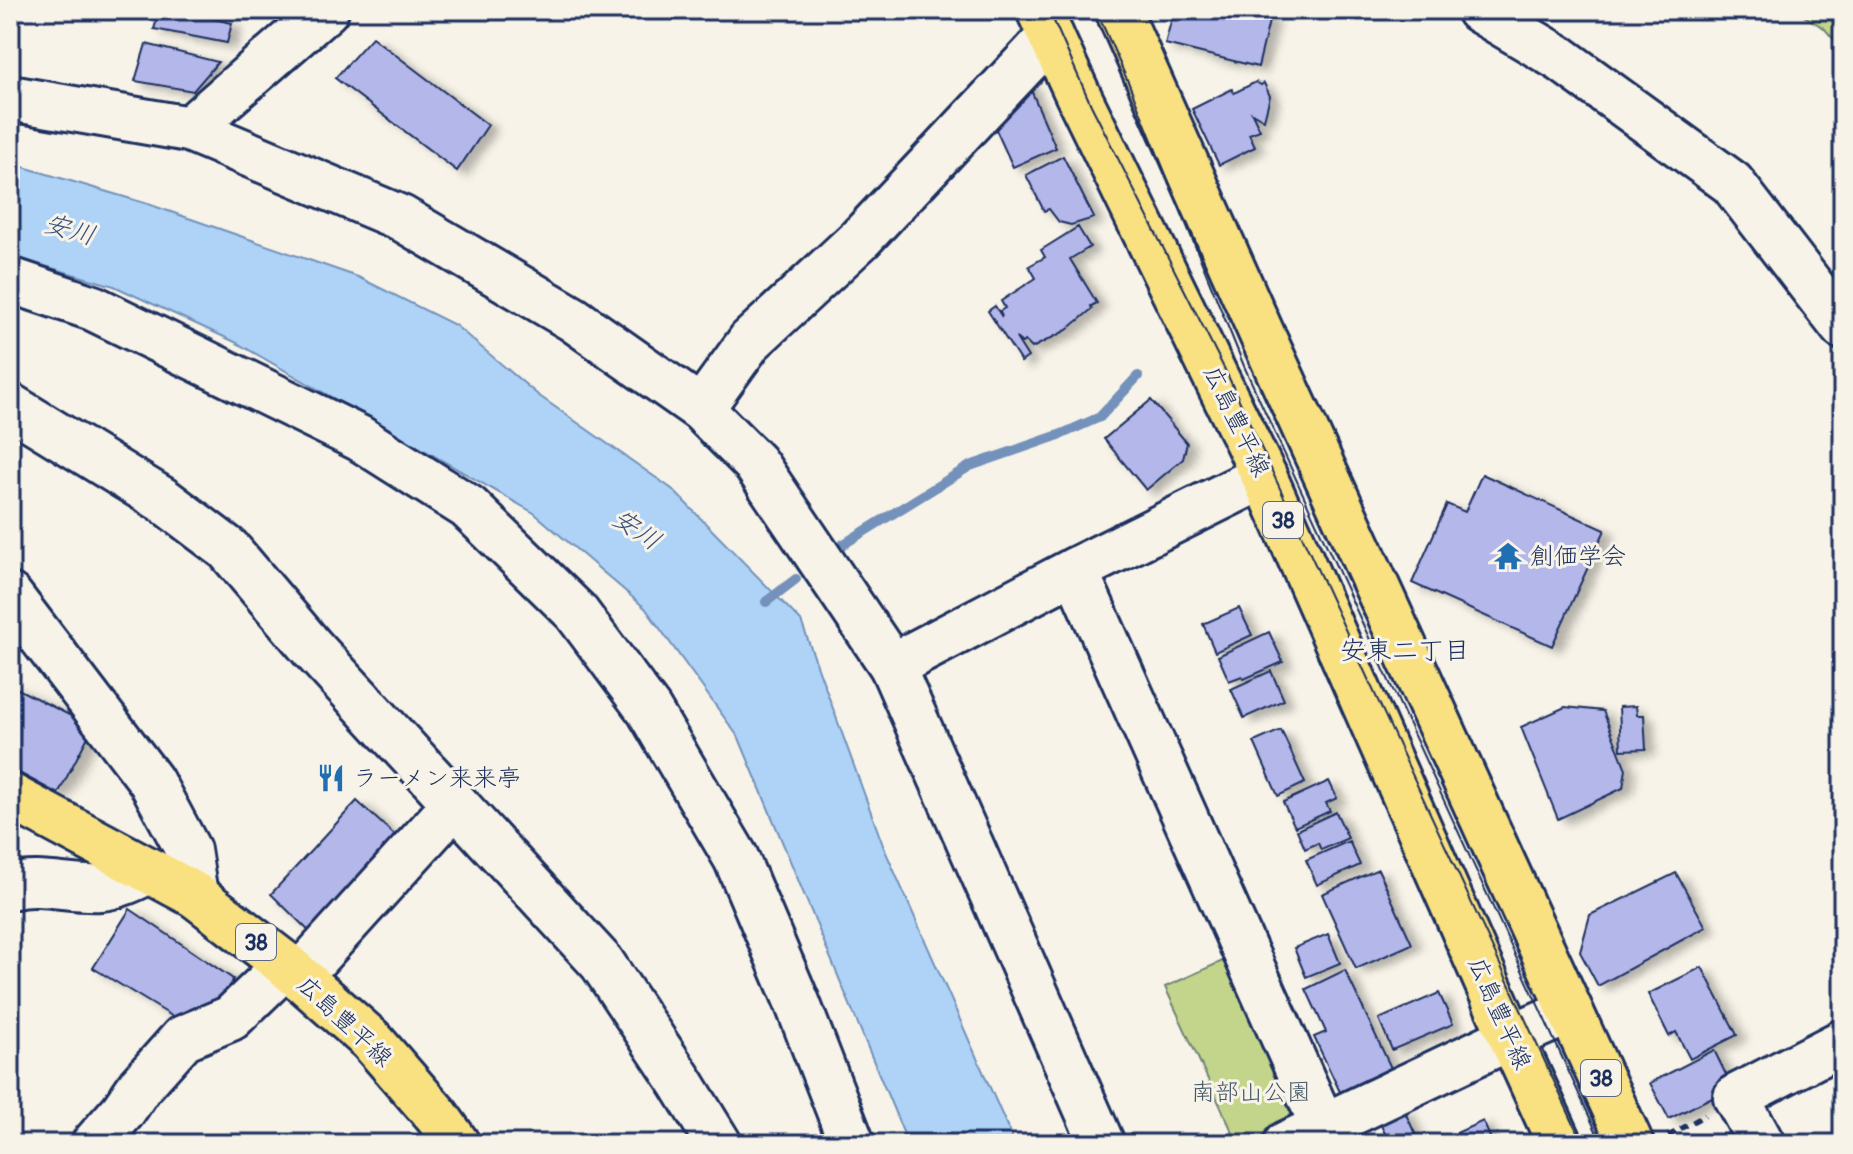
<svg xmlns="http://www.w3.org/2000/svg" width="1853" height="1154" font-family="Pangolin,'Klee One',sans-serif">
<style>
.green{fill:#c3d58a;stroke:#6f8274;stroke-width:2}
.water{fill:#aed3f7;stroke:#7391ba;stroke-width:2}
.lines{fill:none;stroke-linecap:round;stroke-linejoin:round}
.stream{stroke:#7391ba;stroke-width:10}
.building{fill:#b4b7e9;stroke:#1b2f5e;stroke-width:2;filter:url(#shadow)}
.minor-casing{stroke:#1b2f5e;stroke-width:50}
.major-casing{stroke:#1b2f5e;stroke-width:50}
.path{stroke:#1b2f5e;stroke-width:5;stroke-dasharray:8 6;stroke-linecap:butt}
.minor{stroke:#f7f3e8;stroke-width:44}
.major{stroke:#f9e181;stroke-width:44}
.tram{stroke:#1b2f5e;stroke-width:2}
.labels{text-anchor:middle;stroke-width:6;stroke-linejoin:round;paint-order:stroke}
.shield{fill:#f7f3e8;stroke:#5d6a87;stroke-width:2}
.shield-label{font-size:22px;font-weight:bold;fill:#1b2f5e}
.street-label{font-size:24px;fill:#1b2f5e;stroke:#f7f3e8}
.poi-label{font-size:24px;fill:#1b2f5e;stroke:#f7f3e8;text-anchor:start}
.park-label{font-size:24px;fill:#455869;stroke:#f7f3e8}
.water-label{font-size:26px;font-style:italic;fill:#38507d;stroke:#f7f3e8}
.neighbourhood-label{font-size:26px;fill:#1b2f5e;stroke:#f7f3e8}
</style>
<defs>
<filter id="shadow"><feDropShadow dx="9" dy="5" stdDeviation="4" flood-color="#0004"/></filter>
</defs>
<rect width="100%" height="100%" fill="#f7f3e8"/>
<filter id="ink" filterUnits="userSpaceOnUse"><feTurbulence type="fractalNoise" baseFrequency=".0125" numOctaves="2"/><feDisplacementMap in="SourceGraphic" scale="16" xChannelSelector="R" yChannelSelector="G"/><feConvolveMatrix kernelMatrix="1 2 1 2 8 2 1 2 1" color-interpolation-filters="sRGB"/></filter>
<g filter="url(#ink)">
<!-- green -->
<g class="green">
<polygon points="1794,10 1843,10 1843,50 1824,28"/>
<polygon points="1227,959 1303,1122 1254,1144 1238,1144 1165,987"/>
</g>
<!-- water -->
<polygon class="water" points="10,163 148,204 358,277 455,325 538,395 672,489 801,621 884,848 1015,1144 908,1144 739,738 645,608 534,513 235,342 114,286 10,256"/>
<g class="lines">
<!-- stream -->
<g class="stream">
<polyline points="839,547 970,466 1062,434 1100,417 1138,376"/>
<polyline points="766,602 796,579"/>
</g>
</g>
<!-- building -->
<g class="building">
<polygon points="160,10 173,10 232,23 227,43 154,29"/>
<polygon points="1174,10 1240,10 1270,17 1258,67 1165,44"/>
<polygon points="372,37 488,125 457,171 335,78"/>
<polygon points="146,44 218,62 193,91 135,81"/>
<polygon points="1025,76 1056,148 1013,167 986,108"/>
<polygon points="1256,82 1261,85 1264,83 1270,96 1264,120 1252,113 1260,130 1249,134 1255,147 1219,165 1192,109 1232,89 1234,93"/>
<polygon points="1063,156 1094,218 1071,225 1059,222 1049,209 1044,211 1026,175"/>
<polygon points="1078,227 1090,247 1070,259 1097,303 1091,306 1092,309 1067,330 1034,347 1032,348 1025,341 1022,343 1016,338 1028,357 1021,362 988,311 995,306 1002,317 1000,311 1005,308 1001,301 1036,278 1029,266 1045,257 1041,250"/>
<polygon points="1151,400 1187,443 1183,459 1146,490 1104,439"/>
<polygon points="1482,474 1605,530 1552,646 1412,583 1447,504 1465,512"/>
<polygon points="1239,608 1252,635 1215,652 1203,624"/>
<polygon points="1269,632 1283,662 1244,679 1242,676 1229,681 1218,656"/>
<polygon points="1271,671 1284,700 1244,718 1231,689"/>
<polygon points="10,685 93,727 58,794 10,768"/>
<polygon points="1636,706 1637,715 1644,715 1646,749 1621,750 1619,707"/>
<polygon points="1565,707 1603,711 1626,769 1623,788 1558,819 1521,727"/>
<polygon points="1281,730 1305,783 1278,796 1254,742"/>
<polygon points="1329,781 1337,798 1326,803 1330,811 1295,827 1283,802"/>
<polygon points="357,801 409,848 322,944 271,894"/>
<polygon points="1336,812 1348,838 1321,850 1318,843 1305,849 1297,830"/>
<polygon points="1349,841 1360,865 1317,885 1306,860"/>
<polygon points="1378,869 1412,944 1356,969 1322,894"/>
<polygon points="1676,873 1706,927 1598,986 1580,952 1590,915"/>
<polygon points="130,909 233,979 228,995 175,1018 93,968"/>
<polygon points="1328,934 1340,963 1306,977 1294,948"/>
<polygon points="1702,967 1737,1035 1690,1059 1676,1032 1669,1036 1648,994"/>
<polygon points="1345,970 1391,1068 1340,1092 1314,1037 1326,1032 1306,989"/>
<polygon points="1439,993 1453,1024 1392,1050 1379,1019"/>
<polygon points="1714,1050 1732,1087 1669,1119 1650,1083"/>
<polygon points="1403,1108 1420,1144 1390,1144 1378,1119"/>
<polygon points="1483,1121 1493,1144 1432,1144"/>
<polygon points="1737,1126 1750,1144 1719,1144 1717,1141"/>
</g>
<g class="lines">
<defs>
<g id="minor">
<polyline points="1479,10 1561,59 1732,183 1843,327"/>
<polyline points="10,98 189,129 401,218 573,319 701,409 755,463 892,666 1102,1144"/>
<polyline points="189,129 326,10"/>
<polyline points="10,280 93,308 359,438 468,507 576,612 649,710 736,858 797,1002 852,1144"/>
<polyline points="10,406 163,500 228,549 312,648 602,963 681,1082 719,1144"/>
<polyline points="701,409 750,341 860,239 1051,36"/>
<polyline points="1075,570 1331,1144"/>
<polyline points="10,596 151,781 188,850 195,895"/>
<polyline points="892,666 1075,570 1264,476"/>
<path d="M 10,887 C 40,879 70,890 100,888 C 117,887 135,878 149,871"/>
<polyline points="298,977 455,804"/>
<polyline points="94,1144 123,1111 140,1086 183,1038 231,1018 286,965"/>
<polyline points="1286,1144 1511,1037 1570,1011"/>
<polyline points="1762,1144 1736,1097 1843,1042"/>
</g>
<g id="major">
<polyline points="1039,10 1078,95 1264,476 1511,1037 1560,1144"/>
<polyline points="1118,10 1264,339 1631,1144"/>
<polyline points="10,796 195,895 286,965 371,1040 437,1116 457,1144"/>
</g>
</defs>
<!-- minor casing -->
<use href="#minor" class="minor-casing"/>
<!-- major casing -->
<use href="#major" class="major-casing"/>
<!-- path -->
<polyline class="path" points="1668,1136 1705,1115"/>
<!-- minor -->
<use href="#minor" class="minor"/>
<!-- major -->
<use href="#major" class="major"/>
<!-- tram -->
<g class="tram">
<polyline points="1049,10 1091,105 1228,376 1583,1144"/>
<polyline points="1096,10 1129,84 1244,366 1602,1144"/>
</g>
</g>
</g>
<!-- icons -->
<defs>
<symbol id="temple-bare" viewBox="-9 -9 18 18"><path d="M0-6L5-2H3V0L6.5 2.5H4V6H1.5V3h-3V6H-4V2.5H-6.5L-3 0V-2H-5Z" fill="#1f6fb2" stroke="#f7f3e8" stroke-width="2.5" paint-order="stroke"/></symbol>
<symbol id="restaurant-bare" viewBox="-9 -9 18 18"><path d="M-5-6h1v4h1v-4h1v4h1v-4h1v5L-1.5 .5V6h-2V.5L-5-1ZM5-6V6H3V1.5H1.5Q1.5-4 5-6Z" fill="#1f6fb2" stroke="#f7f3e8" stroke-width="2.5" paint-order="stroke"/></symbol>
</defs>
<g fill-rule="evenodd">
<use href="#temple-bare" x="1488" y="536" width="40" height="40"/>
<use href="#restaurant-bare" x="311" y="758" width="40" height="40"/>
</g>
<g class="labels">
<!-- shield labels -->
<g class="shield">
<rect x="1263" y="502" width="40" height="36" rx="6"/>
<rect x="236" y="924" width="40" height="36" rx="6"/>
<rect x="1581" y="1060" width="40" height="36" rx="6"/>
</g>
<g class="shield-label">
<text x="1283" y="528">38</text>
<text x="256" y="950">38</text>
<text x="1601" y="1086">38</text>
</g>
<!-- street labels -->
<g class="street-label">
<text transform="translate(1237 421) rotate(64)" y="8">広島豊平線</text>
<text transform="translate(1500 1013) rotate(66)" y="8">広島豊平線</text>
<text transform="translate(345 1021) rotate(43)" y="8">広島豊平線</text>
</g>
<!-- poi labels -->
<g class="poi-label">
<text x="1530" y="564">創価学会</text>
<text x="353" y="786">ラーメン来来亭</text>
</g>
<!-- park labels -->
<g class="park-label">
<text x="1251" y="1100">南部山公園</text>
</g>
<!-- water labels -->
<g class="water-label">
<text transform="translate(70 229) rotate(16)" y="9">安川</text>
<text transform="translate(637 529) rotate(34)" y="9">安川</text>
</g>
<!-- neighbourhood labels -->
<g class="neighbourhood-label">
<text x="1405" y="659">安東二丁目</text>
</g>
</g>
<!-- margin -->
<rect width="1853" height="1154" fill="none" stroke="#f7f3e8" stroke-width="40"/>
<rect x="20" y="20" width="1813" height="1114" fill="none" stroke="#1b2f5e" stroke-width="3" filter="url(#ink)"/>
</svg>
